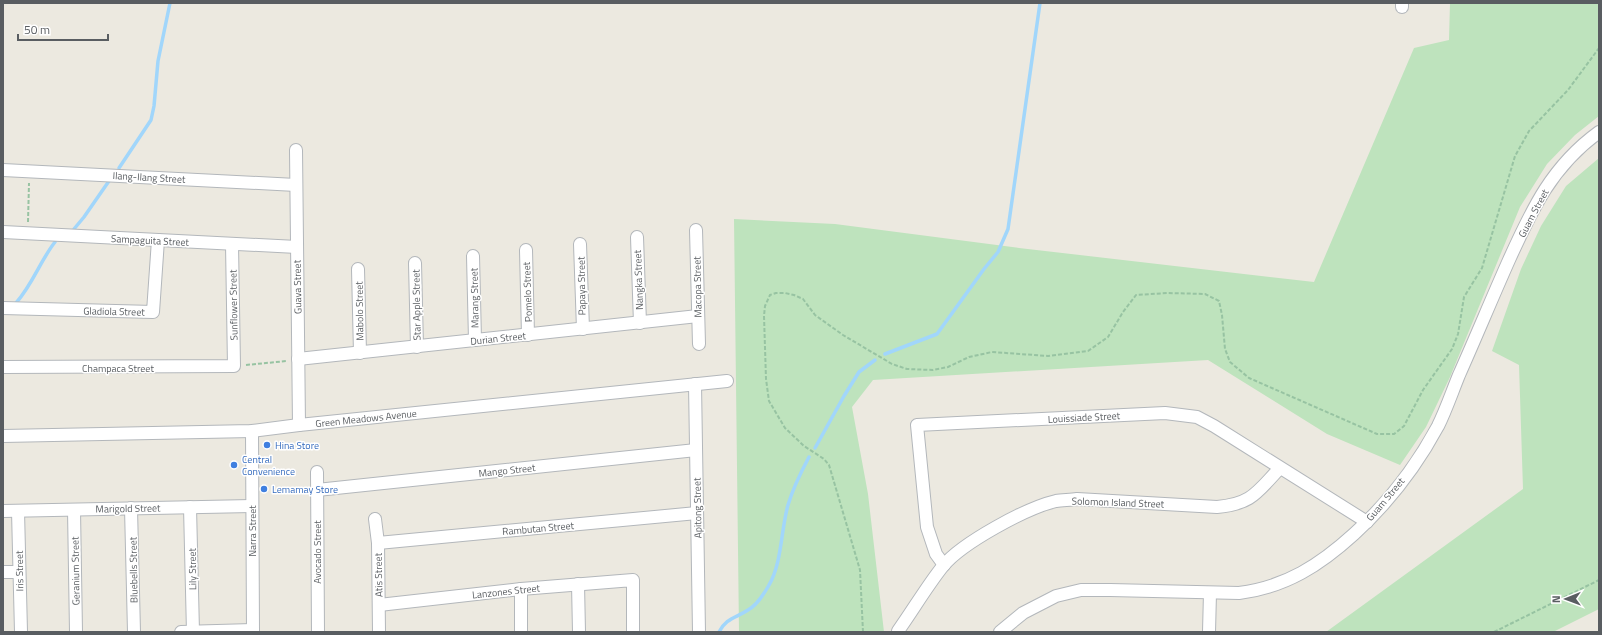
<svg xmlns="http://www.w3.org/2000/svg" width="1602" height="635" font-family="'Titillium Web',sans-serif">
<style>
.green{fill:#bee3bd}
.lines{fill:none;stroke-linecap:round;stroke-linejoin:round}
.stream{stroke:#a1d6fb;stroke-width:3.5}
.street-casing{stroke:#b3b7bb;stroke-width:14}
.path{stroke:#97c3a2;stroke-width:2;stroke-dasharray:4 2;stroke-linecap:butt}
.street{stroke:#fff;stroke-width:12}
.shop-dot{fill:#3f7fe0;stroke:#fff;stroke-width:1.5}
.labels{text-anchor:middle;stroke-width:3;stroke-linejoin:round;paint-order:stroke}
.street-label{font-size:10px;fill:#595d61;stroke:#fff}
.shop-label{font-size:10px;fill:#366cbe;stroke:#fff;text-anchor:start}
</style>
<rect width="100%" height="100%" fill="#ece9e0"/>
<!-- green -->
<g class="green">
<polygon points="1450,3 1599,3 1599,116 1575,135 1547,164 1520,207 1450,377 1426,427 1400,465 1327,434 1208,360 873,380 852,407 868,494 884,632 739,632 734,219 835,224 1019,248 1314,282 1414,48 1449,40"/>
<polygon points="1599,158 1599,609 1553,632 1326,632 1523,489 1519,365 1492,351 1521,269 1541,226 1566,186"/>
</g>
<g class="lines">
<!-- stream -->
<g class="stream">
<polyline points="119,168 151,120 154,106 158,61 170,3"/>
<polyline points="74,229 84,217 109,181"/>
<path d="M 16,303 C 33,284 40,261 55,242"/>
<polyline points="885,354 937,334 984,269 998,252 1008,229 1040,3"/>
<polyline points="815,448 844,396 859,372 875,360"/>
<path d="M 719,632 C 726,618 736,618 748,610 C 757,605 764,594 769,585 C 782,563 781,529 788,505 C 793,488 801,472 809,457"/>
</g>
<defs>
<g id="street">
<polyline points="1402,7 1402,3"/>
<polyline points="296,150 299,425"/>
<polyline points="3,170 296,185"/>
<polyline points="696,230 699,344"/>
<polyline points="3,232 297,247"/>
<polyline points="637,237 640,323"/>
<polyline points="580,244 583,329"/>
<polyline points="526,250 528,335"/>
<polyline points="473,256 475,340"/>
<polyline points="415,263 417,347"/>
<polyline points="358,269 360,353"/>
<polyline points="3,308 153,312 158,240"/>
<polyline points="298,359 698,316"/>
<polyline points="3,367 234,366 232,244"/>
<polyline points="695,384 699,632"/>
<polyline points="252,431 253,632"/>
<polyline points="3,436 252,431 299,425 727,381"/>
<polyline points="317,472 318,632"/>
<polyline points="317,490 696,450"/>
<polyline points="190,507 193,632"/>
<polyline points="131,508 134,632"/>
<polyline points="74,510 76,632"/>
<polyline points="3,511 252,506"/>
<polyline points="18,511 21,632"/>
<polyline points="375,519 378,543 379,632"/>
<polyline points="378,543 697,513"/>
<polyline points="944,565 936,554 927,527 917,425 1165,413 1197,417 1214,426 1367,522"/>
<polyline points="3,572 19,572"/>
<polyline points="578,584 579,632"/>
<polyline points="521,589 521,632"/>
<polyline points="379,605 521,589 633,580 633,632"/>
<path d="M 898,631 C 913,610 927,586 943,566 C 962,543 1026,508 1056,501 C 1062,500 1070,500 1077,499 L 1217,507 C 1252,504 1257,492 1280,468"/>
<polyline points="181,632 253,630"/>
<path d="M 1000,632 L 1023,613 L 1056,596 L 1081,590 L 1110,590 L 1239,593 C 1286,587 1320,565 1354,534 C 1387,504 1417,465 1438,426 C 1446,410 1452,392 1459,375 C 1476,337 1492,298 1509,260 C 1532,209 1552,166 1599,132"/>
<polyline points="1209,632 1210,593"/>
</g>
</defs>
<!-- street casing -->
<use href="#street" class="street-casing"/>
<!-- path -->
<g class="path">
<polyline points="28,222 29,183"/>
<polyline points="246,365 287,361"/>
<polyline points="863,632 860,570 829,465 824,459 804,446 785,428 769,401 766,379 764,316 765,306 770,295 776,293 785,293 794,295 803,299 815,315 843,335 892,364 907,369 933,370 948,367 969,357 992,352 1048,356 1088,351 1108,337 1123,312 1136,295 1167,293 1205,294 1219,301 1222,315 1225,349 1230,362 1249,378 1377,434 1394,434 1404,426 1423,390 1452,349 1458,334 1464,297 1482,268 1515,156 1529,131 1568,90 1599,48"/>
<polyline points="1494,632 1599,580"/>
</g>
<!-- street -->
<use href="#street" class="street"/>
</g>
<!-- markers -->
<g class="shop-dot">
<circle cx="267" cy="445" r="4"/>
<circle cx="234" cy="465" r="4"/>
<circle cx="264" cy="489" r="4"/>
</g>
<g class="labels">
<!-- street labels -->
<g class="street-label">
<text transform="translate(149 177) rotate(3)" y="4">Ilang-Ilang Street</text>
<text transform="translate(1533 213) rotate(-62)" y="4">Guam Street</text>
<text transform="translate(150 240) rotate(3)" y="4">Sampaguita Street</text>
<text transform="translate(638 280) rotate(-92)" y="4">Nangka Street</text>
<text transform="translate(581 286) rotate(-91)" y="4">Papaya Street</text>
<text transform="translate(297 287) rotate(-91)" y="4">Guava Street</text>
<text transform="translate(697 287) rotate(-91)" y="4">Macopa Street</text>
<text transform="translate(527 292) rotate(-92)" y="4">Pomelo Street</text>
<text transform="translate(474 298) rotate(-91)" y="4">Marang Street</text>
<text transform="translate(233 305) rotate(-91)" y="4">Sunflower Street</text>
<text transform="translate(416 305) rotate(-91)" y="4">Star Apple Street</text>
<text transform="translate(114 311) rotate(1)" y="4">Gladiola Street</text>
<text transform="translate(359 311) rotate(-91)" y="4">Mabolo Street</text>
<text transform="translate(498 338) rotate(-6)" y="4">Durian Street</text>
<text x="118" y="372">Champaca Street</text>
<text transform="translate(1084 417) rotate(-3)" y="4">Louissiade Street</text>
<text transform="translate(366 418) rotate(-6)" y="4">Green Meadows Avenue</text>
<text transform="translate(507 470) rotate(-6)" y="4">Mango Street</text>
<text transform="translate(1385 499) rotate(-50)" y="4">Guam Street</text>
<text transform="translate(1118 502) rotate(2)" y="4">Solomon Island Street</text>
<text transform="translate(128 508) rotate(-1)" y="4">Marigold Street</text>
<text transform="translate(697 508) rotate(-91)" y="4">Apitong Street</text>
<text transform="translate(538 528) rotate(-5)" y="4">Rambutan Street</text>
<text transform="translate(252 531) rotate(-90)" y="4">Narra Street</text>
<text transform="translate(317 552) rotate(-90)" y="4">Avocado Street</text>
<text transform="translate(192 569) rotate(-91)" y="4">Lily Street</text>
<text transform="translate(133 570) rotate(-91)" y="4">Bluebells Street</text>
<text transform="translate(19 571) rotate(-91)" y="4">Iris Street</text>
<text transform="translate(75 571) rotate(-91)" y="4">Geranium Street</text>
<text transform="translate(378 575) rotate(-91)" y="4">Atis Street</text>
<text transform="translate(506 591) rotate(-6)" y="4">Lanzones Street</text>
</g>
<!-- shop labels -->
<g class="shop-label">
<text x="275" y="449">Hina Store</text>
<text x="242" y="463">Central<tspan x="242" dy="12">Convenience</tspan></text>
<text x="272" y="493">Lemamay Store</text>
</g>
</g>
<!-- border -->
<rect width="1602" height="635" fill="none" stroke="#595d61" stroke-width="8"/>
<!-- north arrow -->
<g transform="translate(1566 599) rotate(269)" stroke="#ffffff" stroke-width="3" paint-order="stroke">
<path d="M0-3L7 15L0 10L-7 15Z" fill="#595d61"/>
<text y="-6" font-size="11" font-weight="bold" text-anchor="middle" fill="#595d61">N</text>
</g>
<!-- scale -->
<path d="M18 34v6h90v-6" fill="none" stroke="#595d61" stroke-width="2"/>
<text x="24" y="34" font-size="12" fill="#595d61" stroke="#ffffff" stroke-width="3" paint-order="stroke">50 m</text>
</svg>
